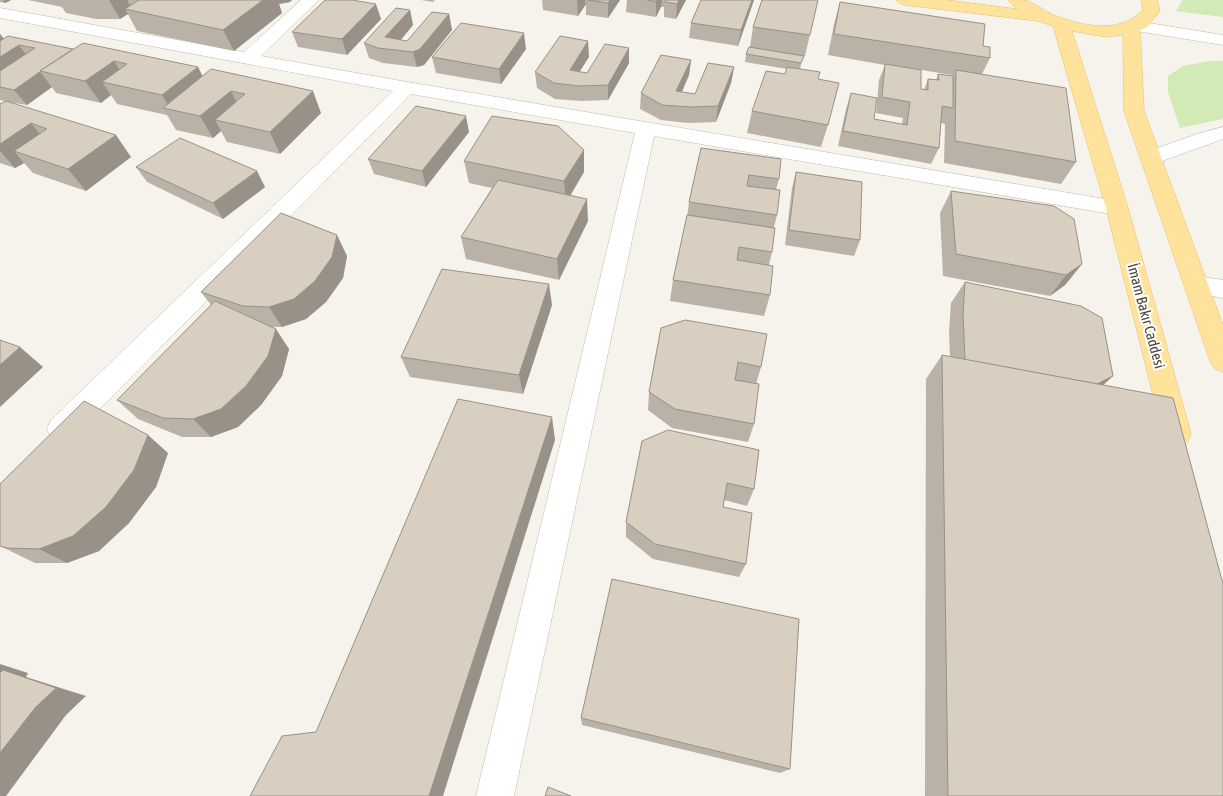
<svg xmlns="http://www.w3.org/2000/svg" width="1223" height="796" font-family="'Asap Condensed',sans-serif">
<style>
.green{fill:#d2eab5}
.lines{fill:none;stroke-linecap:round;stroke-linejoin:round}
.minor-casing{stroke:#c2bbae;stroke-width:1}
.major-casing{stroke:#e6c16a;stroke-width:1}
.minor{fill:#fff;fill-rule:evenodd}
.major{fill:#ffe39c;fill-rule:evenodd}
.wall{fill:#bab2a6;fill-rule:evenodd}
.shaded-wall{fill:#979187}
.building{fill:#d8cfc1;stroke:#979187}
.labels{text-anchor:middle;stroke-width:4;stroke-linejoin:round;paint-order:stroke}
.street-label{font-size:15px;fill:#4b4439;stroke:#fff}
</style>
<rect width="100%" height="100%" fill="#f6f3ec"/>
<!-- green -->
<g class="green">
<polygon points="1183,0 1223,0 1223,17 1176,11"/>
<polygon points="1210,61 1223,61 1223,119 1180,128 1168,92 1168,76 1183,66"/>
</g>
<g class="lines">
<defs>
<g id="minor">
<polygon points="301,0 319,0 261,56 407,82 1117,201 1125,203 1128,208 1125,213 1117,215 654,136 514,796 476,796 635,133 411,94 71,438 61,441 51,438 47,429 51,420 393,91 0,18 0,8 244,52"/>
<polygon points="1136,21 1223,35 1223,45 1130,30 1127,26 1130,22"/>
<polygon points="1223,127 1223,139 1151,165 1144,163 1141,158 1144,153 1197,134"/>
<polygon points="1197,276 1223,280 1223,298 1188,291 1185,285 1188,279"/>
</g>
<path id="major" d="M 897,0 L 946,0 L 1017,9 L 1008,0 C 1013,0 1022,0 1027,1 C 1036,4 1043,10 1051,14 C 1080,26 1120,35 1143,10 L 1141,0 L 1157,0 L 1160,11 L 1147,27 L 1140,30 L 1144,111 L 1223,325 L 1223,372 L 1214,368 L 1210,361 L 1124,111 L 1123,35 L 1106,37 L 1072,31 L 1128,208 L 1191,434 L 1187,443 L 1177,446 L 1167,443 L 1163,434 L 1106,208 L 1053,26 L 1038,21 L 905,5 L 899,3 Z"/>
</defs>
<!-- minor casing -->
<use href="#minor" class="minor-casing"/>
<!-- major casing -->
<use href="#major" class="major-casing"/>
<!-- minor -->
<use href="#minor" class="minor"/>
<!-- major -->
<use href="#major" class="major"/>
</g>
<!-- wall -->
<g class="wall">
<polygon points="0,0 11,0 5,3 0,2"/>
<polygon points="28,0 292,0 290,2 279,4 282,13 234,51 137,31 128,14 120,19 96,19 66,13 62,7"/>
<polygon points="421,0 435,0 433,2"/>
<polygon points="542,0 620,0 608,18 586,15 586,4 578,16 543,10"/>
<polygon points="627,0 686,0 676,19 664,17 664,7 661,7 656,17 626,12"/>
<polygon points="701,0 754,0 738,46 689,38 691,23"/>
<polygon points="818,0 805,56 803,56 800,69 818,79 828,125 821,147 747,133 752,111 785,74 787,69 745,62 746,54 750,47 753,27"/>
<path d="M 840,2 L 983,46 L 990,58 L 982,74 L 1076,162 L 1061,184 L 944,163 L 945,124 L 941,123 L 939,148 L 931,164 L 838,146 L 846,109 L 851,93 L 874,119 L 902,124 L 903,118 L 876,113 L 879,80 L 885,65 L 828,55 L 834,24 ZM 921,70 L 953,75 L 953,77 L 938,74 L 936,80 L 928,79 L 924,90 L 921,89 Z"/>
<polygon points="410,10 413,25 401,40 407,41 449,14 452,30 424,65 417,67 383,63 369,58 364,43"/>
<polygon points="381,19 347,55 298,47 292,32"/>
<polygon points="0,34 4,39 198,67 202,76 321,113 280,154 227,142 221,131 213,138 176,130 167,115 117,104 111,95 101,103 56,93 52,87 27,105 9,102 131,157 86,191 33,173 24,163 15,168 0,163 0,104 5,101 0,100"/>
<polygon points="526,49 501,84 436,73 432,57"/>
<polygon points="589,57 579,72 587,73 629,63 608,100 581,101 555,99 537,88 535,72"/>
<polygon points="691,60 689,75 682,92 695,94 734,67 731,83 716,122 688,123 661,120 640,109 641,93"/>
<polygon points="469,132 426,187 374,174 368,159"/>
<polygon points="701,148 779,179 776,190 777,215 774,227 772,252 769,265 770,295 764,316 670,301 673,280 687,218 689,202"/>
<polygon points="584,150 584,172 570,195 588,221 559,280 466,259 461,237 492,188 469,183 464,161"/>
<polygon points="136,167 265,187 223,219 147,182"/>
<polygon points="796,172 860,240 854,256 785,245 792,188"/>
<polygon points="951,191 1082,264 1065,285 1050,296 943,276 940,213"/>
<polygon points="347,256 343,278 326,302 306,319 282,327 272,327 289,349 282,376 261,405 238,427 211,437 182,437 138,419 117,400 211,305 201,292"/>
<polygon points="965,282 1113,376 1103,385 1223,796 925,796 926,379 942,355 950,357 949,333 951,303"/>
<polygon points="552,305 523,394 410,377 401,357"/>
<polygon points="661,328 761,367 756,384 754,424 748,442 672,428 648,410 649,392"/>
<polygon points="642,441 754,489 747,506 724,500 723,507 746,564 739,577 653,559 626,537 626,522"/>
<polygon points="168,453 156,487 129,523 99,551 67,563 35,563 0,546"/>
<polygon points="581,718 790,769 780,773 582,725"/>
</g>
<!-- shaded-wall -->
<g class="shaded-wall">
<polygon points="3,0 11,0 5,3"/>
<polygon points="109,0 127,0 133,11 125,9 128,14 120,19"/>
<polygon points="263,0 292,0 290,2 279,4 282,13 234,51 223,30"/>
<polygon points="577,0 585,0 586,4 578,16"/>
<polygon points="610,0 620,0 608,18 608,3"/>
<polygon points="657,0 662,0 661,7 656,17 656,2"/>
<polygon points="679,0 686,0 676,19 677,4"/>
<polygon points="752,0 754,0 738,46 741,30"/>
<polygon points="376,4 381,19 347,55 342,39"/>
<polygon points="410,10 413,25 392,50 385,37"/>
<polygon points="449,14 452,30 424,65 417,67 413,52"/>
<polygon points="524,33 526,49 501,84 499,69"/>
<polygon points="0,34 12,49 0,57"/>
<polygon points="588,41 589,57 571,85 570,70"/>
<polygon points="19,45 31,61 0,81 0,57"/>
<polygon points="629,48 629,63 608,100 608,85"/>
<polygon points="691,60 689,75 675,107 676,91"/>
<polygon points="114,61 128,83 102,82 111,95 101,103 85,81"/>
<polygon points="198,67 209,89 171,110 162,95"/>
<polygon points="734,67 731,83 716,122 718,106"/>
<polygon points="40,72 52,87 27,105 14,90"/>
<polygon points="231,91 242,113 215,120 221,131 213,138 200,116"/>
<polygon points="313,91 321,113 280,154 270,132"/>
<polygon points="466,116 469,132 426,187 422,171"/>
<polygon points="31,123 49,146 14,151 24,163 15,168 0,151 0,144"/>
<polygon points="116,135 131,157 86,191 68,169"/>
<polygon points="584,150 584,172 566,203 564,181"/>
<polygon points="257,171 265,187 223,219 213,203"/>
<polygon points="587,199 588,221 559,280 557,259"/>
<polygon points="337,235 347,256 343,278 326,302 306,319 282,327 269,307"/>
<polygon points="1082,264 1065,285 1050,296 1066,275"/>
<polygon points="549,284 552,305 523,394 519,375"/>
<polygon points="276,329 289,349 282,376 261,405 238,427 211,437 193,419"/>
<polygon points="20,347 43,367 0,407 0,365"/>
<polygon points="1113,376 1092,395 1090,387"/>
<polygon points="552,417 555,440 443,796 429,796"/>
<polygon points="148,435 168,453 156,487 129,523 99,551 67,563 39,549"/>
<polygon points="0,664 28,673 26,677 86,696 66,715 6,796 0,796"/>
</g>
<!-- building -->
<g class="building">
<polygon points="138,0 263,0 223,30 125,9 139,0"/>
<polygon points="325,0 352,0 376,4 342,39 292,32"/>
<polygon points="588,0 610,0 608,3"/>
<polygon points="647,0 657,0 656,2"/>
<polygon points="666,0 679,0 677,4 665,2"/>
<polygon points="701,0 752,0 741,30 691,23"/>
<polygon points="762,0 818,0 810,35 753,27"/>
<polygon points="840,2 985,24 983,46 990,47 990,58 834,34"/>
<polygon points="396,8 410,10 385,37 407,41 432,12 449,14 420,49 413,52 378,48 364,43"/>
<polygon points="461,23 524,33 499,69 432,57"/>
<polygon points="8,36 73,49 40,71 41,71 14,90 0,87 0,71 35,48 19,45 0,57 0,41"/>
<polygon points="560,36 588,41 570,70 587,73 605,44 629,48 608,85 580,86 554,83 535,72"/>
<polygon points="83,43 198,67 162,95 102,82 127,64 114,61 85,81 40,71"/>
<polygon points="749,47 804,56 801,63 746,54"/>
<polygon points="661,55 691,60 676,91 695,94 708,63 734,67 718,106 690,107 662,105 641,93"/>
<polygon points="885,64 921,70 921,89 928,90 928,79 939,80 938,74 953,76 953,108 942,106 939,148 843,131 851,93 877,98 874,119 907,125 910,102 882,97"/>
<polygon points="787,67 820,72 818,79 839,83 828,125 752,111 766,71 785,74"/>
<polygon points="211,69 313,91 270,132 215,120 245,94 231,91 200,116 163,108"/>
<polygon points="956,70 1066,88 1076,162 955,141"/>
<polygon points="6,101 116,135 68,169 14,151 47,129 31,123 0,144 0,104"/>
<polygon points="416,106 466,116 422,171 368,159"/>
<polygon points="492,116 558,126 584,150 564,181 464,161"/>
<polygon points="180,138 257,171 213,203 136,167"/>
<polygon points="701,148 781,159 779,179 749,175 747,186 780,190 777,215 689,202"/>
<polygon points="796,172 862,182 860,240 789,230"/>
<polygon points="498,180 587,199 557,259 461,237"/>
<polygon points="951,191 1054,206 1074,219 1082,264 1066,275 956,254"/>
<polygon points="281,213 337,235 332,257 315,281 294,299 269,307 243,306 201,292"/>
<polygon points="687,215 775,228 772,252 739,247 737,260 773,266 770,295 673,280"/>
<polygon points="442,269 549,284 519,375 401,357"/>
<polygon points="965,282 1081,306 1102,318 1113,376 1097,384 965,360 963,313"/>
<polygon points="215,301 276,329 268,356 246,386 221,409 193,419 163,418 117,400"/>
<polygon points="685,320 767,334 761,367 738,362 735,380 759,384 754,424 675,409 649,392 661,328"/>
<polygon points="0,340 20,347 0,365"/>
<polygon points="942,355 1173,398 1223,584 1223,796 948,796"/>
<polygon points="458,399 552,417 429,796 250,796 282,736 316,732"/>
<polygon points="84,401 148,435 134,470 106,507 73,536 39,549 6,548 0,546 0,484"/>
<polygon points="668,430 759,450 754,489 727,483 723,507 752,513 746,564 655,544 626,522 642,441"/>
<polygon points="612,579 799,619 790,769 581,718"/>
<polygon points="3,670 56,688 35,708 0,753 0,673"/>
<polygon points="548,787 571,796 545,796"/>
</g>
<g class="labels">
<!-- street labels -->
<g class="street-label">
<text transform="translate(1146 316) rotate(75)" y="5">İmam Bakır Caddesi</text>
</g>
</g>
</svg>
